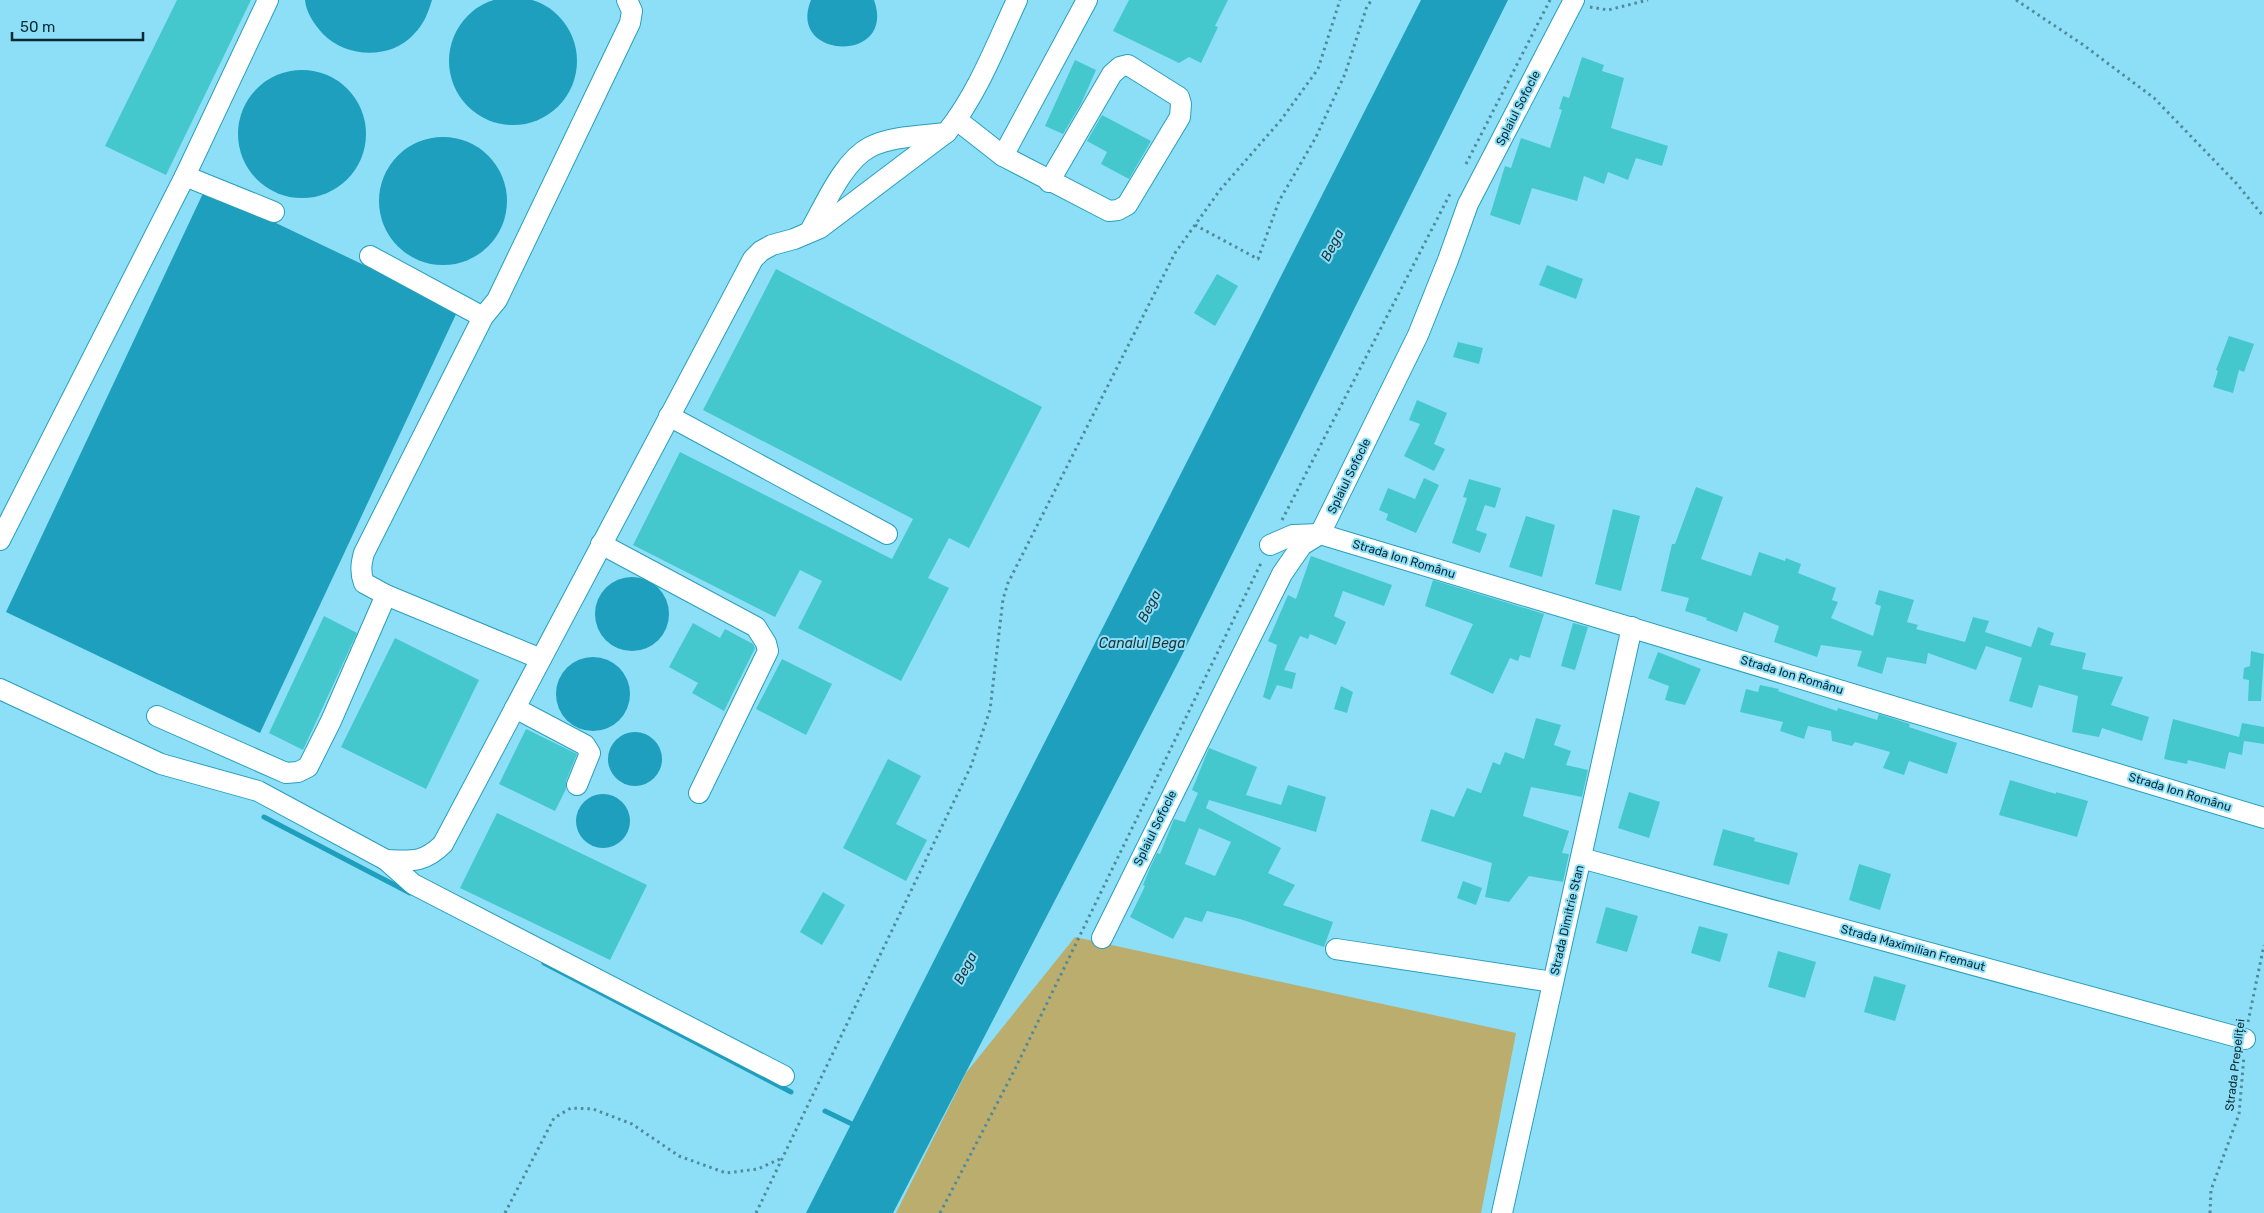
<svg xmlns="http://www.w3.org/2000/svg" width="2264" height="1213" font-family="Rubik,sans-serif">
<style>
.green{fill:#baad6d}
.water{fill:#1d9fbd}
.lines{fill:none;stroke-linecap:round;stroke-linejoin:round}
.stream{stroke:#1d9fbd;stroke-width:5}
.building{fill:#45c8cd;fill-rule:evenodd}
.minor-casing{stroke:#289fbc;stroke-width:22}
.path{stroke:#4f8b9d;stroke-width:3;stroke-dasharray:2.5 4;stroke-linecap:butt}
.minor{stroke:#fff;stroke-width:20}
.labels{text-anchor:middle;stroke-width:4;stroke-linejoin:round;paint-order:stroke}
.street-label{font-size:12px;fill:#062a34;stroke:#8ddff7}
.water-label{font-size:14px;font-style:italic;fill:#1c353d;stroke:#8ddff7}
</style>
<rect width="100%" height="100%" fill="#8ddff7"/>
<!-- green -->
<polygon class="green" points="1075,937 1516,1033 1481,1213 896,1213 966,1073"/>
<!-- water -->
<g class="water">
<circle cx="513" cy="61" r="64"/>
<path d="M 305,0 L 432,0 C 428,13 424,24 414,34 C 391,60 346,58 323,34 C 315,25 306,13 305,0 Z"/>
<path d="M 811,0 L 874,0 C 897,64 786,60 811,0 Z"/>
<polygon points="1421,0 1508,0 1179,661 893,1213 806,1213"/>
<circle cx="302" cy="134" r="64"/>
<circle cx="443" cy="201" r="64"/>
<polygon points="205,189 458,310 260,733 6,612"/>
<circle cx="632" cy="614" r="37"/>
<circle cx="593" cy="694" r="37"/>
<circle cx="635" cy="759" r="27"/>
<circle cx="603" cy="821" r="27"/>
</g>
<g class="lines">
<!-- stream -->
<g class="stream">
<polyline points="264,817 410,893"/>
<polyline points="544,963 791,1092"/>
<polyline points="825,1111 856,1126"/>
</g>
</g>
<!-- building -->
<g class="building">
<polygon points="177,0 251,0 166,175 105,146"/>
<polygon points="1129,0 1228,0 1215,26 1218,27 1201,63 1189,57 1179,63 1113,31"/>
<polygon points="1582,57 1604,65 1602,71 1624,78 1611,128 1668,146 1662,166 1636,158 1628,180 1608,172 1604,184 1584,176 1577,201 1532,188 1520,225 1490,215 1505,166 1511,168 1521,138 1550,148 1562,110 1559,109 1563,96 1569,98"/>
<polygon points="1075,60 1096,70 1081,104 1063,134 1045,126"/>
<polygon points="1102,115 1151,141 1129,179 1101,164 1107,152 1087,141"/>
<polygon points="1547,265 1583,279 1576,299 1539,285"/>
<polygon points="776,269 1042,407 969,548 949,538 928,578 949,588 901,681 798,628 822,581 800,570 775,617 633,545 680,452 892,559 913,519 703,410"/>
<polygon points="1217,274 1238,286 1215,326 1194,313"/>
<polygon points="2229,336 2254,344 2244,372 2239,370 2233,393 2213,387 2218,371 2216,370"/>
<polygon points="1458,342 1483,348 1479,364 1453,357"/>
<polygon points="1417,400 1447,413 1434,444 1445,449 1434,471 1404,456 1420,424 1409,420"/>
<polygon points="1424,478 1439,485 1416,533 1386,520 1388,514 1379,510 1388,488 1415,499"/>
<polygon points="1469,479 1501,488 1495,508 1485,505 1476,530 1487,534 1480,553 1452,543 1467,498 1463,497"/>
<polygon points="1696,487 1723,497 1701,559 1751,576 1759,552 1785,561 1786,558 1801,564 1798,573 1836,588 1832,600 1838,602 1831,618 1873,636 1881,606 1875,604 1879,590 1914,600 1907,622 1918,625 1916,629 1965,642 1973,617 1989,621 1985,632 2031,647 2038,627 2054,633 2050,645 2086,653 2082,669 2123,677 2111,705 2149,717 2142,741 2102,728 2099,737 2072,732 2078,696 2039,685 2032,708 2009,701 2022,658 1986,646 1976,670 1928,653 1926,664 1887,657 1882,674 1857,666 1862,651 1821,645 1817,657 1774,642 1779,626 1744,612 1737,632 1706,620 1707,618 1685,611 1689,598 1661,591 1672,544 1675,544"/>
<polygon points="1613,509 1640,516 1621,591 1595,584"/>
<polygon points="1526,516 1555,525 1542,577 1509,567"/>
<polygon points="1311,556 1392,585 1384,606 1343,591 1334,616 1346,622 1336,645 1310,634 1308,639 1300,636 1284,670 1296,673 1292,689 1277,685 1270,700 1263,697 1277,645 1268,641 1288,595 1296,599"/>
<polygon points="1433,580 1544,614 1530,658 1520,655 1518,661 1510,658 1493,694 1450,674 1473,624 1425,606"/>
<polygon points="324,616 357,633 303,750 269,733"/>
<polygon points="693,623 720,638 725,629 753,644 755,648 724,711 692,693 698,683 669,667"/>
<polygon points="1573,623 1588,627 1575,670 1561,666"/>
<polygon points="395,638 479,680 426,789 341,747"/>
<polygon points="2251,651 2264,654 2261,701 2248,701 2249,680 2243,679 2244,668 2250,666"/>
<polygon points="1658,652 1701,669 1685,705 1665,700 1669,686 1648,678"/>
<polygon points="782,659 832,684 806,735 756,709"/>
<polygon points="1760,685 1779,689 1778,691 1837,711 1838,708 1877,720 1879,714 1910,724 1909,727 1957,743 1947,774 1909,761 1904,775 1883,768 1890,752 1855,742 1852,746 1832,741 1831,731 1808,726 1804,739 1780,731 1783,722 1740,712 1746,689 1758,692"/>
<polygon points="1341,686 1353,692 1347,713 1334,709"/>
<polygon points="1536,718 1561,725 1554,745 1571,751 1566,765 1588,770 1582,797 1531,787 1523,816 1569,831 1562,853 1569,854 1563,882 1529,876 1509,902 1485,897 1492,863 1421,841 1431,809 1454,817 1467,788 1481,793 1493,762 1500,765 1505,752 1524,759"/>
<polygon points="2173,719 2239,737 2242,723 2264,727 2264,744 2244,741 2242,755 2229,752 2225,769 2188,760 2187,764 2164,759"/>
<polygon points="526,729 577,754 566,781 566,789 555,811 499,784"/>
<path d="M 1209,748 L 1257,767 L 1246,795 L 1281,805 L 1288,785 L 1326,797 L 1316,832 L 1209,800 L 1206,808 L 1281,848 L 1268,873 L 1295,885 L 1283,905 L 1333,922 L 1324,947 L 1240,919 L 1207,911 L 1202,922 L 1185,917 L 1173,939 L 1130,917 L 1145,886 L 1143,885 L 1150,868 L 1157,853 L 1160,854 L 1174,819 L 1185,822 L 1198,793 L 1192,790 ZM 1199,828 L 1231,842 L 1215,876 L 1185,864 Z"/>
<polygon points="888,759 921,776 896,824 927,840 906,881 843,848"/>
<polygon points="2010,780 2056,794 2056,792 2088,801 2077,837 1999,815"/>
<polygon points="1629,792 1660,802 1649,838 1618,828"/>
<polygon points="497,813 647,885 610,960 460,888"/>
<polygon points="1723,829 1755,838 1754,841 1798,853 1789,885 1713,865"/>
<polygon points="1859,864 1891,874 1880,910 1849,900"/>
<polygon points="1463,881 1482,888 1476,905 1457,898"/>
<polygon points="823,892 845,905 822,945 800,932"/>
<polygon points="1606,907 1638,916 1627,952 1596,943"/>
<polygon points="1699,926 1728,934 1720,962 1691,953"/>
<polygon points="1778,951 1816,962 1805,998 1768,987"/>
<polygon points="1874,976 1906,985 1895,1021 1864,1012"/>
</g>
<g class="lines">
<defs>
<g id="minor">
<polyline points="957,120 1003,156 1109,211 1118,210 1127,205 1180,117 1181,104 1179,97 1128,65 1120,67 1112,74 1049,182"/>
<polyline points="1003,156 1087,0"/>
<polyline points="185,176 274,212"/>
<path d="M 810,231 C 825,205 843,161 870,147 C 892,136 922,136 946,133"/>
<polyline points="370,256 483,317"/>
<polyline points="669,416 887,534"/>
<polyline points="0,540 185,176 268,0"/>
<polyline points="601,544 756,627 766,643 768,651 699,793"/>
<polyline points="1270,545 1293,535 1320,534 2264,818"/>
<path d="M 541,659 L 386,595 L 364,583 C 360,572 361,564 364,553 L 483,317 L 497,300 L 630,23 L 632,11 L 627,0"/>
<polyline points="0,689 161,764 258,791 386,860 413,884 784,1076"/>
<polyline points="515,708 585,745 590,753 577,785"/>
<polyline points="157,716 286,773 298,772 308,767 331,721 386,595"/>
<polyline points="1581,858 2245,1039"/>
<path d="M 386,860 C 412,861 424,863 443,844 L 753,259 L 761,251 L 772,245 L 794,239 L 820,228 L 947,132 C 978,93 996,45 1017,0"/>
<polyline points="1102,938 1282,574 1302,545 1320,534 1418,335 1448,260 1468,204 1574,0"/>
<polyline points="1336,949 1553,982"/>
<polyline points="1502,1213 1632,627"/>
</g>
</defs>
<!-- minor casing -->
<use href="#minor" class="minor-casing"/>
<!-- path -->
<g class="path">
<polyline points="2016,0 2082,44 2154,98 2236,183 2264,217"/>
<polyline points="1590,7 1608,10 1648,0"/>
<polyline points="1466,164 1550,0"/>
<polyline points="1195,225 1258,259 1279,201 1316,137 1345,74 1367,6 1372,0"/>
<polyline points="1282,520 1450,194"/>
<polyline points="2248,1022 2264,945"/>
<polyline points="505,1213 554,1118 571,1108 593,1109 632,1124 679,1156 726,1173 758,1169 782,1158"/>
<polyline points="756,1213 971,766 990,710 1003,599 1008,583 1175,253 1220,190 1281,120 1318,69 1340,0"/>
<polyline points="940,1213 1014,1071 1262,561"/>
<polyline points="2210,1213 2211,1190 2239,1114 2244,1056"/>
</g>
<!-- minor -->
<use href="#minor" class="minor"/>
</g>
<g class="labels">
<!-- street labels -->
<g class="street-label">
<text transform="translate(1518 108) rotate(-63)" y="4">Splaiul Sofocle</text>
<text transform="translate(1349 476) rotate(-64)" y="4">Splaiul Sofocle</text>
<text transform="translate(1404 559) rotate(17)" y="4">Strada Ion Românu</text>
<text transform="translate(1792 675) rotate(17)" y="4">Strada Ion Românu</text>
<text transform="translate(2180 792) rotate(17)" y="4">Strada Ion Românu</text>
<text transform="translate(1155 828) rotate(-64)" y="4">Splaiul Sofocle</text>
<text transform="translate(1567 920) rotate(-77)" y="4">Strada Dimitrie Stan</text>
<text transform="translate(1913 948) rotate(15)" y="4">Strada Maximilian Fremaut</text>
<text transform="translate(2235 1065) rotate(-83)" y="4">Strada Prepeliței</text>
</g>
<!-- water labels -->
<g class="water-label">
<text transform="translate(1332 245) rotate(-63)" y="5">Bega</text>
<text transform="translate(1149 606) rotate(-63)" y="5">Bega</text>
<text x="1142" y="648">Canalul Bega</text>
<text transform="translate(965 968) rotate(-63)" y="5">Bega</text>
</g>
</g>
<!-- scale -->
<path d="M12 32v8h131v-8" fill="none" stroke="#062a34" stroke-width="2.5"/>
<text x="20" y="32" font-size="15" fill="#062a34" stroke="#8ddff7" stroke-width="4" paint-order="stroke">50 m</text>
</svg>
